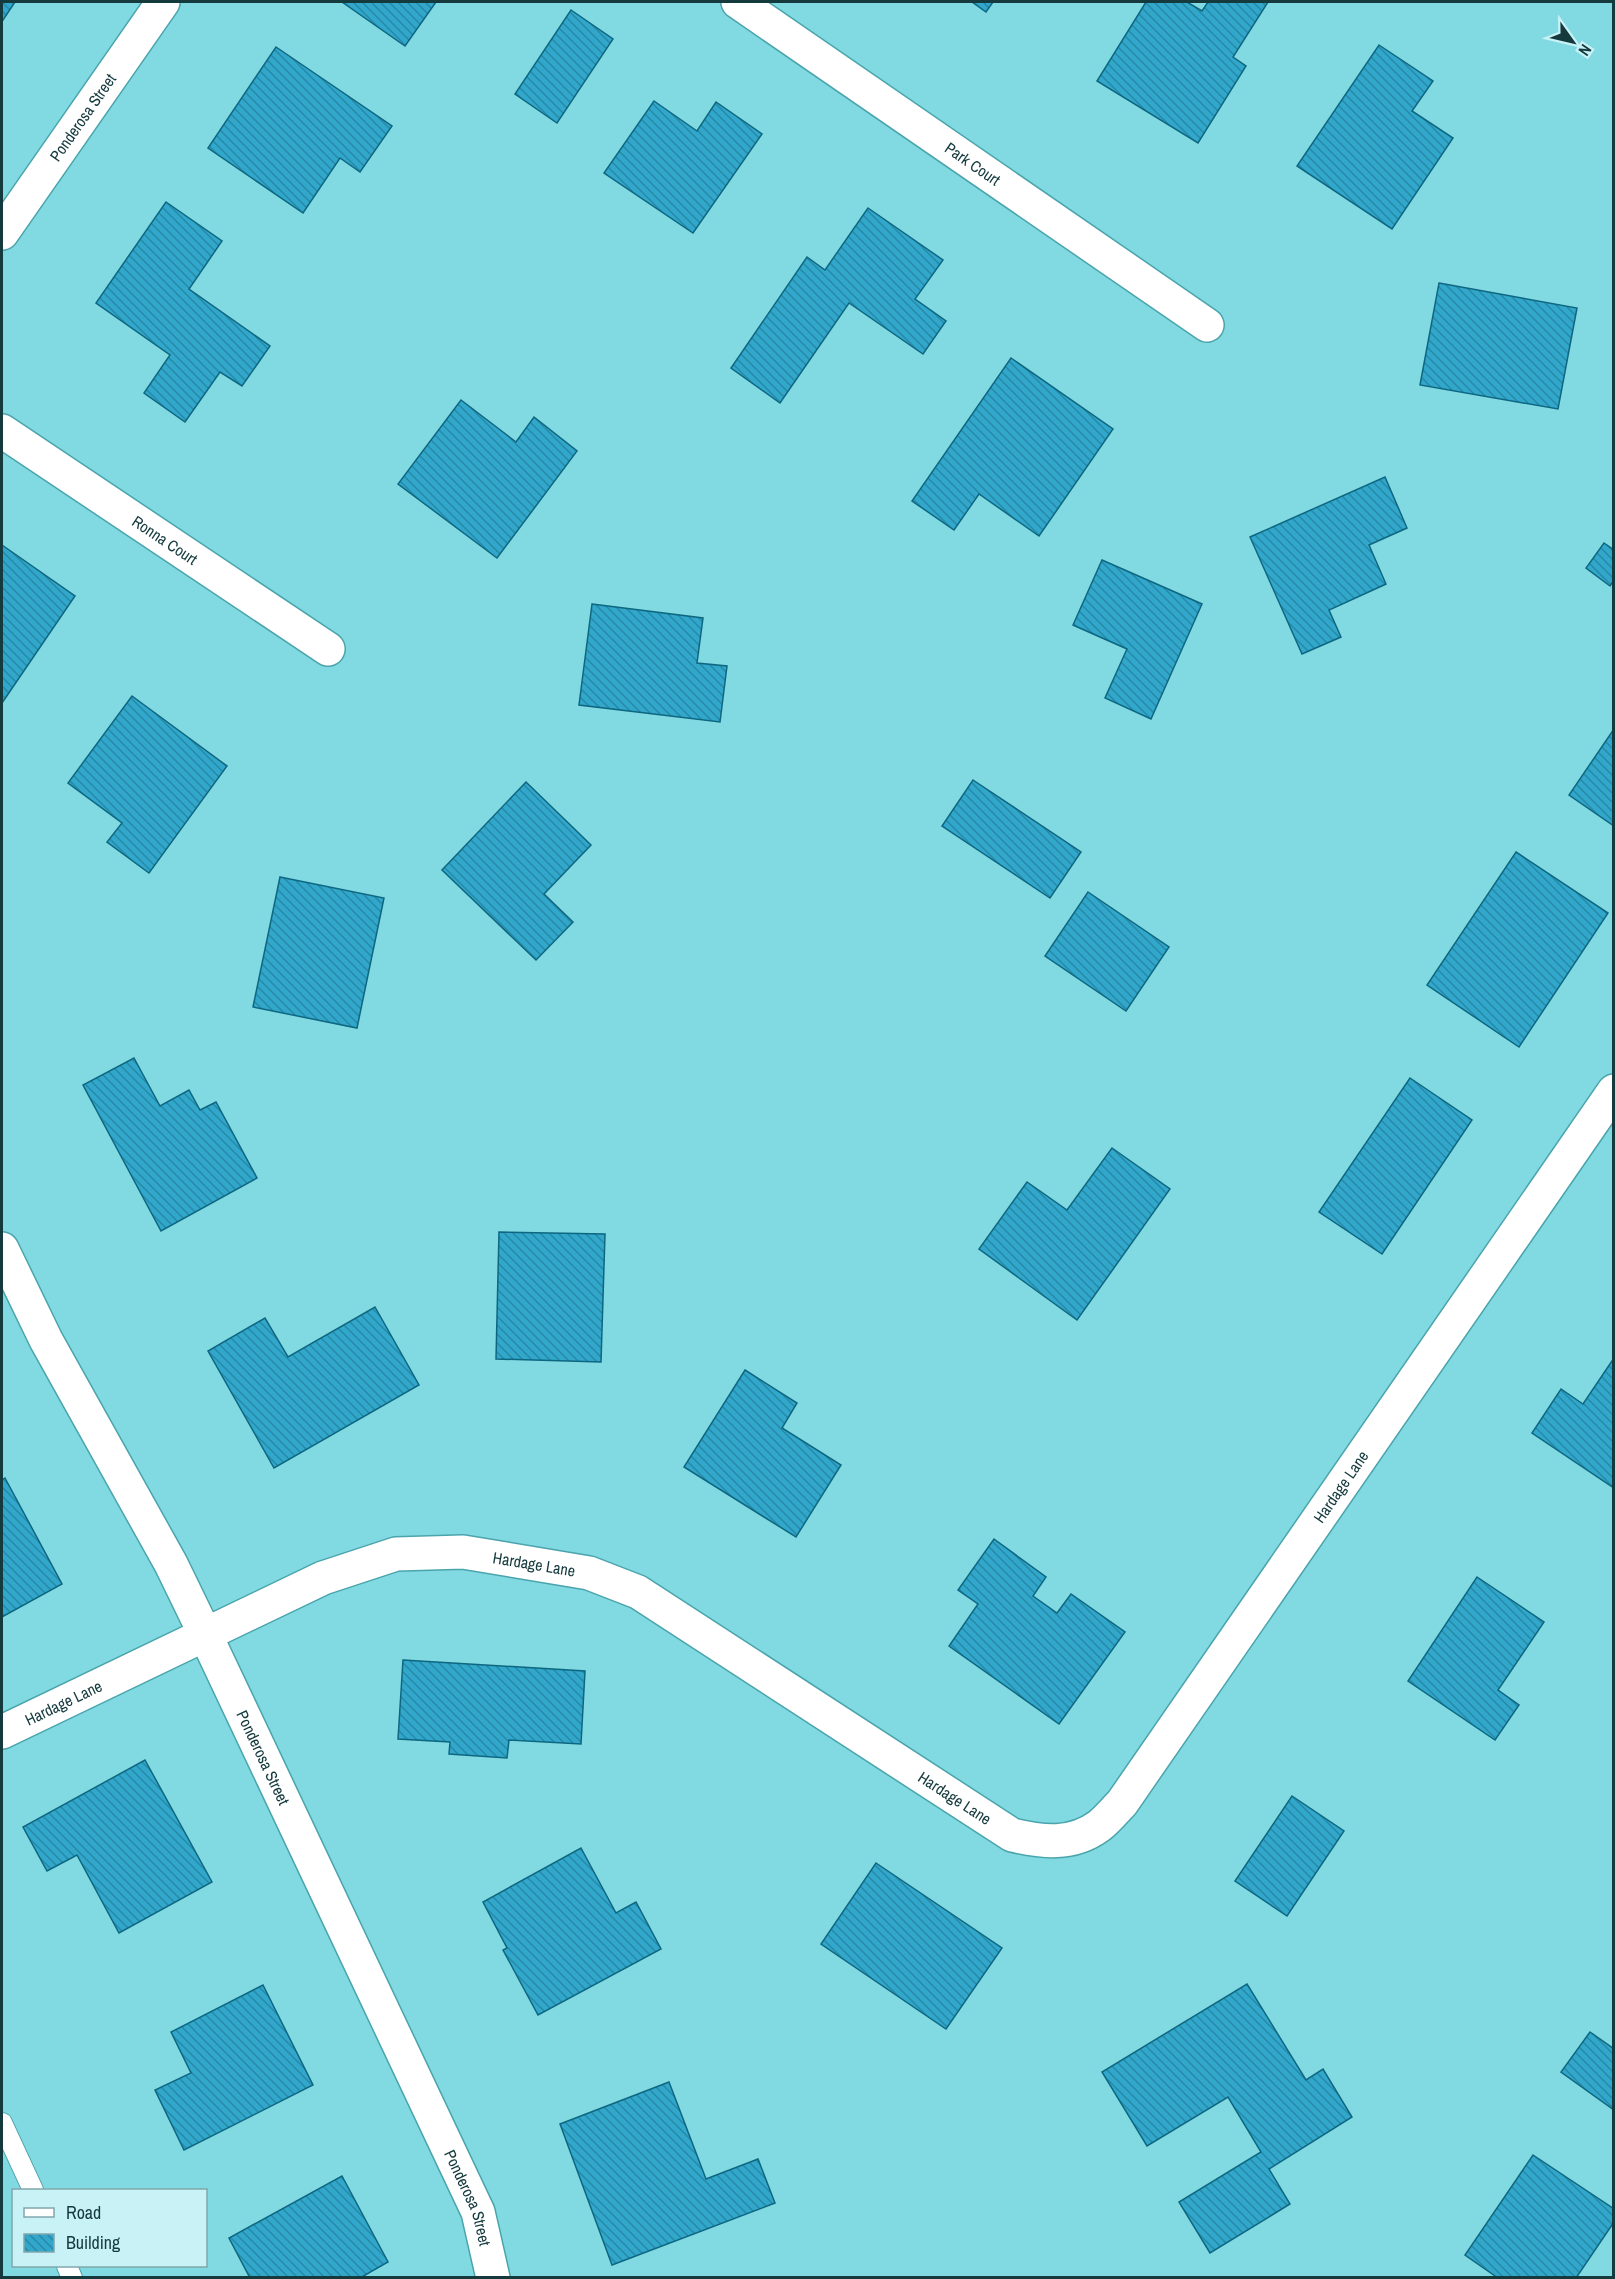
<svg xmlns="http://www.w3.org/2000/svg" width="1615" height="2279" font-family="'Archivo Narrow',sans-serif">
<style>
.building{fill:url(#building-back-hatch);stroke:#0e6781;stroke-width:1.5}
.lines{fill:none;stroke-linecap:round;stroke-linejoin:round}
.service-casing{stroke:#4aa4ac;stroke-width:22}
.minor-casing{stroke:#4aa4ac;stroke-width:36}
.service{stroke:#fff;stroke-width:20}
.minor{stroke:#fff;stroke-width:33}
.labels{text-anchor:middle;stroke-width:4.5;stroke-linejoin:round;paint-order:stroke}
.street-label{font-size:16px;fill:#143a3e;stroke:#c8f2f6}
</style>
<defs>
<pattern id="building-back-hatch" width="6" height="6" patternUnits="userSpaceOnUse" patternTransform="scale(1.5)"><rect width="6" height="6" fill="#30a7cb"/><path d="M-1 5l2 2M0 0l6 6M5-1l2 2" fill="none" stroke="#2889a6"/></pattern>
</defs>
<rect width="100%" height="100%" fill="#81d9e1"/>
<!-- building -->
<g class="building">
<polygon points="2,2 15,2 3,20 2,19"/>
<polygon points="342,2 436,2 405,46"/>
<polygon points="972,2 993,2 986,12"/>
<polygon points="1146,2 1187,2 1202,11 1208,2 1268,2 1233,57 1246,66 1198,143 1097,81"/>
<polygon points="571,10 613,39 557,123 515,94"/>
<polygon points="1379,45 1433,81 1412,111 1453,138 1392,229 1297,166"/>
<polygon points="276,47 392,126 360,172 340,158 303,213 208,148"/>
<polygon points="654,101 697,131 716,102 762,134 693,233 604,173"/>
<polygon points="166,202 222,241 189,289 270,346 242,386 220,372 185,422 144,393 170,355 96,303"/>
<polygon points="868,208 943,260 915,299 946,321 923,354 849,303 780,403 731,368 807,257 825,270"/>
<polygon points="1439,283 1577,308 1558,409 1420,385"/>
<polygon points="1011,358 1113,429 1039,536 979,494 954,530 912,501"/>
<polygon points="461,400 516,442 534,417 577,451 497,558 398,484"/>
<polygon points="1385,477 1407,528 1369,545 1386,584 1329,610 1341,637 1302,654 1250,537"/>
<polygon points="1604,543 1614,550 1614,580 1610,586 1586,568"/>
<polygon points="2,545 75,596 2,703"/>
<polygon points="1102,560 1202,604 1151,719 1105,698 1127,649 1073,625"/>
<polygon points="592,604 703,618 697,663 727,666 720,722 579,705"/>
<polygon points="132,696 227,766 149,873 107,842 122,823 68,783"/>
<polygon points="1614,729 1614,826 1569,795"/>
<polygon points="973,780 1081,852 1050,898 942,826"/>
<polygon points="526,782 591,845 544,894 573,922 536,960 442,870"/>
<polygon points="1516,852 1608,913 1519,1047 1427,985"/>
<polygon points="280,877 384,898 357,1028 253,1007"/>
<polygon points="1088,892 1169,947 1126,1011 1045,956"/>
<polygon points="134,1058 160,1106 189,1090 200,1110 216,1102 257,1178 161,1231 83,1085"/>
<polygon points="1410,1078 1472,1120 1382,1254 1319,1212"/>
<polygon points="1112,1148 1170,1189 1077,1320 979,1249 1027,1182 1067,1210"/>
<polygon points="499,1232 605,1234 601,1362 496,1359"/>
<polygon points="375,1307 419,1385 274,1468 208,1351 265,1318 288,1357"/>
<polygon points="1614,1358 1614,1488 1532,1433 1561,1389 1583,1404"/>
<polygon points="745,1370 797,1403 782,1428 841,1465 796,1537 684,1467"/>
<polygon points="5,1478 62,1584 2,1617 2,1480"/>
<polygon points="994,1539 1046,1577 1033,1596 1057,1613 1071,1594 1125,1632 1059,1724 949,1646 978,1604 958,1590"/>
<polygon points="1477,1577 1544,1622 1498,1690 1519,1705 1495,1740 1408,1681"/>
<polygon points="403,1660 585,1671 581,1744 509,1740 507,1758 449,1754 450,1742 398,1739"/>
<polygon points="145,1760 212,1882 119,1933 77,1855 47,1871 23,1827"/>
<polygon points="1292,1796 1344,1831 1287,1916 1235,1881"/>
<polygon points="581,1848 616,1913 636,1902 661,1949 538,2015 503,1950 507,1948 483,1902"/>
<polygon points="876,1863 1002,1948 946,2029 821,1944"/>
<polygon points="1247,1984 1306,2080 1323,2069 1352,2117 1269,2169 1290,2204 1210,2253 1179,2202 1261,2152 1228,2097 1147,2146 1102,2072"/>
<polygon points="263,1985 313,2085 184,2150 155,2090 191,2073 171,2032"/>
<polygon points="1590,2032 1614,2049 1614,2110 1561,2072"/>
<polygon points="669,2082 706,2179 758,2159 775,2203 612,2265 560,2124"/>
<polygon points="1533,2155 1614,2209 1614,2222 1576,2278 1498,2278 1465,2255"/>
<polygon points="342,2176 388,2262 360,2278 250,2278 229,2238"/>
</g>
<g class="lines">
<defs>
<g id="service">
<polyline points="2,2123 33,2190"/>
<polyline points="67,2266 72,2278"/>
</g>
<g id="minor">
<path id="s1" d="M 738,2 L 1207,325"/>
<path id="s2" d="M 2,233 L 163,2"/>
<path id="s3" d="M 2,431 L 328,649"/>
<path id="s4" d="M 2,1249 L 46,1340 L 171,1564 L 205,1634 L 478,2212 L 493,2278"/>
<path id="s5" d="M 2,1732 L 323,1578 L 396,1554 L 463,1552 L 589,1573 L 638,1592 L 1012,1835 C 1042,1842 1072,1846 1099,1826 C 1107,1820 1115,1810 1122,1803 L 1614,1091"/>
</g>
</defs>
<!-- service casing -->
<use href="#service" class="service-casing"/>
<!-- minor casing -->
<use href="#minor" class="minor-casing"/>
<!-- service -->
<use href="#service" class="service"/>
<!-- minor -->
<use href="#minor" class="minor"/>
</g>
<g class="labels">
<!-- street labels -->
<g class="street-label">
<text dy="6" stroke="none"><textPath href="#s2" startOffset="141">Ponderosa Street</textPath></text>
<text dy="6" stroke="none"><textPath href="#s1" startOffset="285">Park Court</textPath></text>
<text dy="6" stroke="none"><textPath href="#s3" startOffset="196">Ronna Court</textPath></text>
<text dy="6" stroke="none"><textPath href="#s5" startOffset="1634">Hardage Lane</textPath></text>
<text dy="6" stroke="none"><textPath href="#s5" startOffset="572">Hardage Lane</textPath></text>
<text dy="6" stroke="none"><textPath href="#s5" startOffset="68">Hardage Lane</textPath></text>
<text dy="6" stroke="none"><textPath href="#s4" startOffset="572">Ponderosa Street</textPath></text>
<text dy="6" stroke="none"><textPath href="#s5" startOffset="1058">Hardage Lane</textPath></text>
<text dy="6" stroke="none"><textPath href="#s4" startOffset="1058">Ponderosa Street</textPath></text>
</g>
</g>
<!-- border -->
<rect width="1615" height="2279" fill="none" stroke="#143a3e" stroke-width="6"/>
<!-- legend -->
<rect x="12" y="2189" width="195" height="78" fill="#c8f2f6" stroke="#80a8ac" stroke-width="1.5"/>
<rect x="24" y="2208" width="30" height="9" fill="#ffffff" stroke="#80a8ac" stroke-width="1.5"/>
<text x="66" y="2219" font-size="18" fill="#143a3e">Road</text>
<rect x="24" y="2234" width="30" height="18" fill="url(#building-back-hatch)" stroke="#80a8ac" stroke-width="1.5"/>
<text x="66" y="2249" font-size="18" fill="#143a3e">Building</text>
<!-- north arrow -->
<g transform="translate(1573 42) rotate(124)" stroke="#c8f2f6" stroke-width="4.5" paint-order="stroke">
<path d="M0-4.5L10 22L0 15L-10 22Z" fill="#143a3e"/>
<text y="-9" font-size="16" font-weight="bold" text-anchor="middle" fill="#143a3e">N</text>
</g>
</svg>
